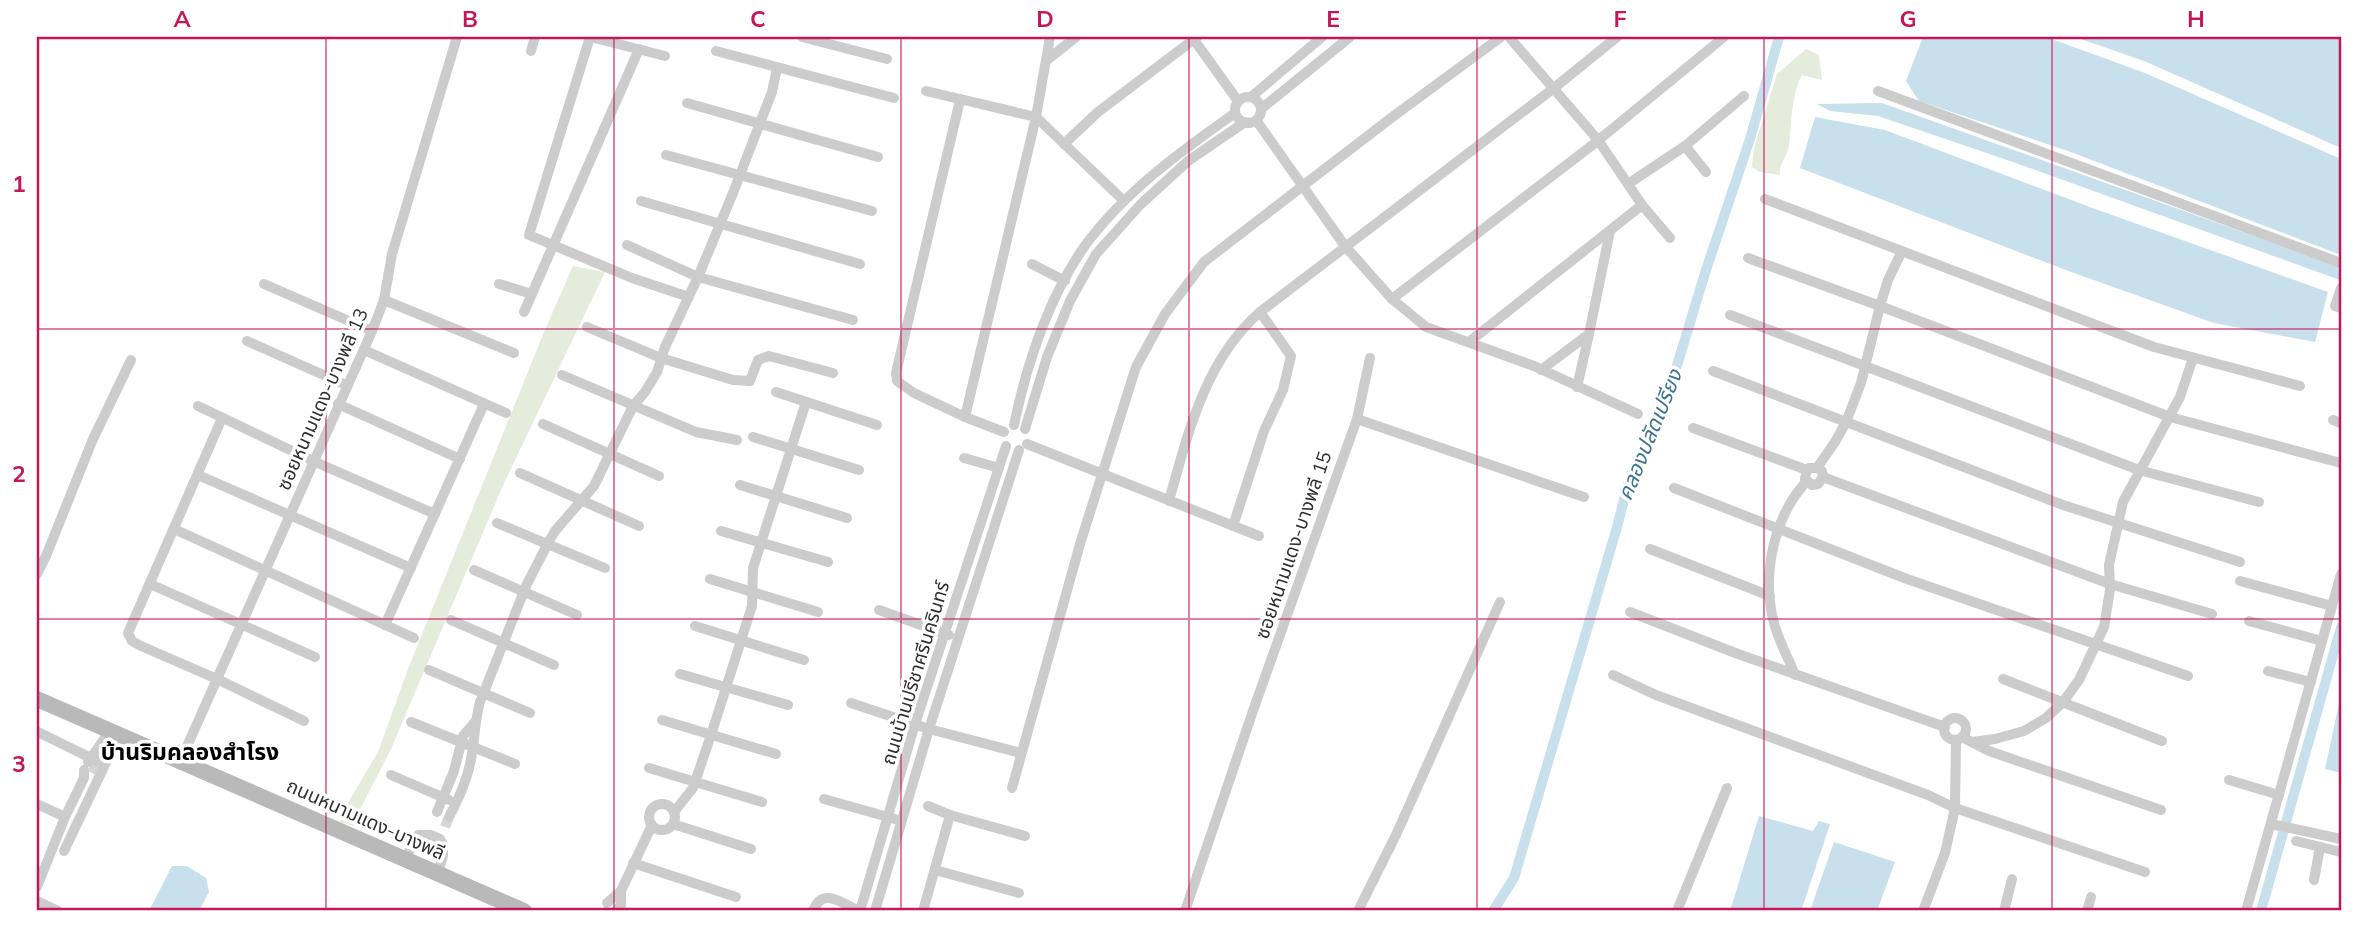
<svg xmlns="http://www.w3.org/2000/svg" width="2378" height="948" font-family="Mulish,'Noto Sans Thai',sans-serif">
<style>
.green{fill:#e5ecdc}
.water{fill:#c8dfec}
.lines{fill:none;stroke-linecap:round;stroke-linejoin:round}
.canal{stroke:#c8dfec;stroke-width:10}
.street-tunnel{stroke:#d5d5d5;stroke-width:10;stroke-dasharray:10 5;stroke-linecap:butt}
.street{stroke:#ccc;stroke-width:10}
.secondary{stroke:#b9b9b9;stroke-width:16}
.grid{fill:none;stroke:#c2185b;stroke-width:2;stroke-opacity:0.55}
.labels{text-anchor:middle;stroke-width:7;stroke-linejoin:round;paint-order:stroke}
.street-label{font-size:19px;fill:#2f2f2f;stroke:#fff}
.water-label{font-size:21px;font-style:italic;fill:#3c7391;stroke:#fff}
.quarter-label{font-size:23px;font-weight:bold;fill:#000;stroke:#fff}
.neatline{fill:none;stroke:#c2185b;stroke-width:2.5}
.grid-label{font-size:23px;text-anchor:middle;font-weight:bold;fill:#c2185b}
</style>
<rect width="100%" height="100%" fill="#fff"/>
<!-- green -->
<g class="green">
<path d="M 1806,49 L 1819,55 L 1822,80 L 1802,75 C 1791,95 1792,122 1789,145 C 1788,157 1778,163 1780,175 L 1760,172 L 1752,167 L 1754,148 L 1777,74 Z"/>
<polygon points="573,266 605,272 504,483 391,749 354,821 354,826 340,822 346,806 378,752 408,669 544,332"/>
</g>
<!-- water -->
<g class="water">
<polygon points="1923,37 2046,37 2145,73 2341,159 2341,255 2068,151 1919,101 1906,81"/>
<polygon points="2075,37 2341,37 2341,148 2144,61"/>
<polygon points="1882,103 2338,266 2340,280 2016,163 1878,116 1830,111 1817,104"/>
<polygon points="1815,117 1885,130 2098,210 2328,292 2315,342 2214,323 2063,269 1800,168"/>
<polygon points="2340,699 2341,699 2341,773 2325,769"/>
<polygon points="1759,816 1813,831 1819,821 1830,824 1801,911 1730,911"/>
<polygon points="1834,842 1895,862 1877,911 1810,911"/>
<polygon points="172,866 187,866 206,878 209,892 199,911 149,911"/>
</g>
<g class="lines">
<!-- canal -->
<g class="canal">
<polyline points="1493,911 1514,878 1617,527 1630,476 1663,412 1705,273 1750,139 1779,37"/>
<polyline points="2261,911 2341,627"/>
</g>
<!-- street-tunnel -->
<g class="street-tunnel">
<polyline points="92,773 96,765"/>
<polyline points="445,827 449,817"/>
</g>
<!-- street -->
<g class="street">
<polyline points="590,37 529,235 632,278 689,297"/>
<polyline points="591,37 665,56"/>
<polyline points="802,37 887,59"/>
<polyline points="1192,37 1238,101"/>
<polyline points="1509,37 1598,140 1642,205"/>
<polyline points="531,51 535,37"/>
<polyline points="716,51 894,98"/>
<polyline points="1047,60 1076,37"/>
<polyline points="926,91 1036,117 1124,201"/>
<polyline points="1878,91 2341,263"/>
<circle cx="1248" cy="110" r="13"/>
<polyline points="1251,97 1322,37"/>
<polyline points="960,100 896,373 897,381 914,393 965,417"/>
<polyline points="687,103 878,157"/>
<polyline points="1261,109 1350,37"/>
<polyline points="1256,120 1345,246 1392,299"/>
<polyline points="1064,144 1098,112 1197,37"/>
<polyline points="1685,146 1706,172"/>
<polyline points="666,155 872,211"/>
<polyline points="1628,184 1685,146 1744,96"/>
<polyline points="1765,199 2154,347 2300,386"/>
<polyline points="641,201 860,264"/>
<polyline points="627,245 698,277 853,320"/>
<polyline points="1748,258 1880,306 2170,417 2341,463"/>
<polyline points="1032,264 1065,281"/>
<polyline points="264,284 372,331"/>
<polyline points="499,284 532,294"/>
<polyline points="2341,288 2335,306 2341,308"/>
<polyline points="384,300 514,353"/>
<polyline points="524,312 639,49"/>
<polyline points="1730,315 2139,470 2259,502"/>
<polyline points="587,327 661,358 733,380 750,381 758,360 769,356 833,373"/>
<polyline points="247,341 346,385"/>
<polyline points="1469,342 1642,205 1670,238"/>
<polyline points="364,350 506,413"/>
<polyline points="1541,370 1589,334 1610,231"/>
<polyline points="1713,371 2063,505 2240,562"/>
<polyline points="562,375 696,432 737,440"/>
<polyline points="1577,387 1589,334"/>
<polyline points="776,392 877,425"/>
<polyline points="338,404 460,459"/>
<polyline points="198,406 313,461 435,514"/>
<polyline points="1638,414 1534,366 1426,327 1392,299 1595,143 1724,37"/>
<polyline points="222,418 128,633 132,641 141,646 217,679 304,721"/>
<polyline points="1357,419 1370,358"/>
<polyline points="2333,420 2341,423"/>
<polyline points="543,424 659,476"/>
<path d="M 1014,425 C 1027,363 1048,299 1084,247 C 1124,192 1180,152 1235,113"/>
<polyline points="1693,428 1807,470"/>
<polyline points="1025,429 1047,357 1070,301 1096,254 1140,205 1188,161 1245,122"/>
<polyline points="1004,432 965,417 1036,117 1050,37"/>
<polyline points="753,437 859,470"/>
<polyline points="1027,444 1259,536"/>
<polyline points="964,458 999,468"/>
<polyline points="1817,468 1822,471 1823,477 1818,484 1812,485 1805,479 1806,473 1809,468 1817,468 1835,442 1846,422 1861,383 1880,306 1888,280 1902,251"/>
<polyline points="520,473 639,526"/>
<polyline points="198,475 411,568"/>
<polyline points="1823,477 2110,584 2212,614"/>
<polyline points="740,485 847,518"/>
<polyline points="1674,488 1907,579 2188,676"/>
<path d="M 1169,501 C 1188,433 1205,360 1260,312 L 1554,88 L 1617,37"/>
<polyline points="497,523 605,568"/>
<polyline points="1233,526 1264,431 1283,390 1291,356 1260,312"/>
<polyline points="174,529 414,638"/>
<polyline points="721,531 828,562"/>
<polyline points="1650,549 1770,596"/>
<polyline points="474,570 577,615"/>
<polyline points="37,574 46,556 93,439 131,360"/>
<polyline points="710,579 818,612"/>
<polyline points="2240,581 2332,606"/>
<polyline points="150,584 315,657"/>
<polyline points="879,610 949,635"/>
<polyline points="1630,612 1738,654 1945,727"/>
<polyline points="451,620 554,665"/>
<polyline points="2249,621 2322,641"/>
<polyline points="385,625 484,404"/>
<polyline points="695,626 804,660"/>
<polyline points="429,670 530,713"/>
<polyline points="2268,671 2311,682"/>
<polyline points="680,674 788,705"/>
<polyline points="1613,675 1656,695 1928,795 1955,808 2145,872"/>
<path d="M 1795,675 C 1788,657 1777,638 1773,619 C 1762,573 1774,516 1807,481"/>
<polyline points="2003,679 2162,741"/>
<polyline points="851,703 929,729 1021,753"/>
<circle cx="1955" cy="729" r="11"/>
<polyline points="662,720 776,754"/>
<polyline points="411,722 515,764"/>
<polyline points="38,732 97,761"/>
<polyline points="1962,737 1989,751 2161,810"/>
<polyline points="1972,742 1995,739 2024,731 2046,718 2063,702 2079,680 2104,627 2110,590 2109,565 2123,502 2180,397 2193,358"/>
<polyline points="88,762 110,731"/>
<polyline points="180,762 372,331 384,300 392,254 457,37"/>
<polyline points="649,768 762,802"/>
<polyline points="391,775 449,800"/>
<polyline points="2229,780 2279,795"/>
<polyline points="1012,788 1080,544 1136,367 1165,314 1204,262 1391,118 1501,37"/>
<polyline points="824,799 895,819"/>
<polyline points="37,804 65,817"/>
<circle cx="662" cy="817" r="13"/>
<polyline points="928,806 950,815 1025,836"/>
<polyline points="437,812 454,771 463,736 475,722"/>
<polyline points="674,812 693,788 711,735 752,606 753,568 806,402"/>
<path d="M 449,817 C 458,800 466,783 470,764 C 475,743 474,723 480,702 L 526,586 L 548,543 L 555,531 L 594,486 L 633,406 L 645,392 L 657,372 L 665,347 L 698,277 L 733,193 L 772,92 L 777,68"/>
<polyline points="673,824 751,849"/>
<polyline points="2271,824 2341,839"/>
<polyline points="2296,841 2341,852"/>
<polyline points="64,851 119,735"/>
<polyline points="405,859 418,835 431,835 440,839 443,844 443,856 438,873"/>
<polyline points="633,863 736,897"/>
<polyline points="935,870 1019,893"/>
<polyline points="2314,880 2320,847"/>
<polyline points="37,887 65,817 84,778 84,770"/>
<polyline points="37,901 58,911"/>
<polyline points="607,903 621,891 652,825"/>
<polyline points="615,911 621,905 621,891"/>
<path d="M 813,911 C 822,886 842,903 859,911"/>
<polyline points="860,911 915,724 1006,446"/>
<polyline points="875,911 929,729 1019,450"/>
<polyline points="923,911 950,815"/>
<polyline points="1185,911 1255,705 1357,419 1584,497"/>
<polyline points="1358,911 1396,835 1500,602"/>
<polyline points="1677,911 1727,788"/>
<polyline points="1923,911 1945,853 1955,808 1956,740"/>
<polyline points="2004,911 2012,879"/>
<polyline points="2087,911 2091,897"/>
<polyline points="2246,911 2341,574"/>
</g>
<!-- secondary -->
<polyline class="secondary" points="37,699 524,911"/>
</g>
<!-- grid -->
<path class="grid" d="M 326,37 L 326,911M 614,37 L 614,911M 901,37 L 901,911M 1189,37 L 1189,911M 1477,37 L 1477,911M 1764,37 L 1764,911M 2052,37 L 2052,911M 37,329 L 2341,329M 37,619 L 2341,619"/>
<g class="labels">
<!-- street labels -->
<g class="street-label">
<text transform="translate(322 399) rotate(-66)" y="7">ซอยหนามแดง-บางพลี 13</text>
<text transform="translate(1293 545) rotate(-71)" y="7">ซอยหนามแดง-บางพลี 15</text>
<text transform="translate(915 673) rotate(-73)" y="7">ถนนบ้านปรีชาศรีนครินทร์</text>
<text transform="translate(366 819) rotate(24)" y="7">ถนนหนามแดง-บางพลี</text>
</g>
<!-- water labels -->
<g class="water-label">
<text transform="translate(1650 435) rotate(-68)" y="7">คลองปลัดเปรียง</text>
</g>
<!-- quarter labels -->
<g class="quarter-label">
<text x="190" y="760">บ้านริมคลองสำโรง</text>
</g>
</g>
<!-- border -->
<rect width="2378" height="948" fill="none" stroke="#ffffff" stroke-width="77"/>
<rect x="38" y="38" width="2302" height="871" class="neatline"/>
<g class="grid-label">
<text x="182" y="27">A</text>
<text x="470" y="27">B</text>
<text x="758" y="27">C</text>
<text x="1045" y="27">D</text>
<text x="1333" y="27">E</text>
<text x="1620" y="27">F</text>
<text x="1908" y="27">G</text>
<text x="2196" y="27">H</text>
<text x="19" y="192">1</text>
<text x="19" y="482">2</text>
<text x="19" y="772">3</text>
</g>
</svg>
